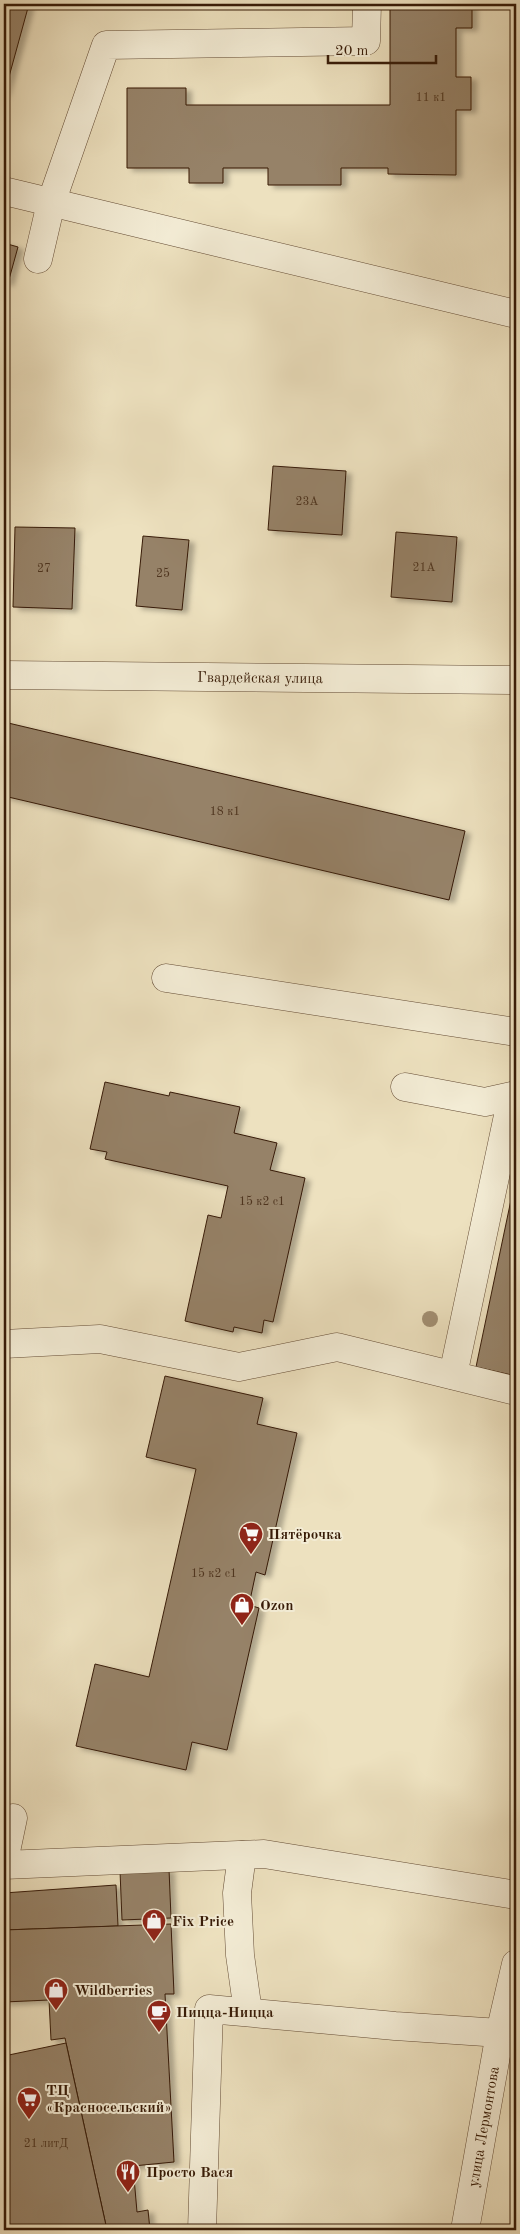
<svg xmlns="http://www.w3.org/2000/svg" width="520" height="2234" font-family="'Old Standard TT',serif">
<style>
.building{fill:#968267;stroke:#371b07;filter:url(#shadow)}
.lines{fill:none;stroke-linecap:round;stroke-linejoin:round}
.minor-casing{stroke:#644c35;stroke-width:29}
.minor{stroke:#f3ecd5;stroke-width:28}
.tree{fill:#a28f73}
.labels{text-anchor:middle;stroke-width:4;stroke-linejoin:round;paint-order:stroke}
.number-label{font-size:12px;fill:#4f351f}
.street-label{font-size:15px;fill:#371b07;stroke:#f3ecd5}
.poi-label{font-size:15px;font-weight:bold;fill:#371b07;stroke:#f3ecd5;text-anchor:start}
</style>
<defs>
<filter id="shadow"><feDropShadow dx="5.5" dy="3" stdDeviation="2.5" flood-color="#0004"/></filter>
</defs>
<rect width="100%" height="100%" fill="#ede1bf"/>
<filter id="stains"><feTurbulence type="fractalNoise" baseFrequency=".004" numOctaves="4"/><feColorMatrix values="0 0 0 0 .2 0 0 0 0 .09 0 0 0 0 .02 0 0 0 .5 -.17"/></filter>
<radialGradient id="worn" r=".72"><stop offset=".6" stop-color="#630" stop-opacity="0"/><stop offset="1" stop-color="#630" stop-opacity=".3"/></radialGradient>
<!-- building -->
<g class="building">
<polygon points="4,4 29,4 4,95"/>
<polygon points="390,4 472,4 472,28 456,28 456,77 471,77 471,110 456,110 456,175 388,174 388,168 341,168 341,185 268,185 268,168 223,168 223,183 189,183 189,168 127,168 127,88 186,88 186,105 390,105"/>
<polygon points="4,243 18,247 8,283 4,282"/>
<polygon points="273,466 346,471 342,535 268,530"/>
<polygon points="15,527 75,528 72,609 13,607"/>
<polygon points="396,532 457,537 452,602 391,597"/>
<polygon points="143,536 189,540 182,610 136,606"/>
<polygon points="4,722 465,831 449,900 4,796"/>
<polygon points="105,1082 169,1096 170,1092 240,1107 234,1133 277,1143 270,1170 305,1178 273,1322 264,1320 262,1333 234,1327 233,1332 185,1321 208,1215 221,1218 228,1186 105,1159 107,1152 90,1149"/>
<polygon points="516,1176 516,1376 476,1367"/>
<polygon points="165,1376 263,1398 257,1424 297,1433 265,1575 256,1572 249,1605 259,1608 227,1750 192,1742 186,1770 76,1746 95,1664 149,1677 196,1469 146,1457"/>
<polygon points="169,1869 171,1918 122,1920 120,1871"/>
<polygon points="116,1885 118,1926 4,1930 4,1893"/>
<polygon points="171,1924 174,1994 165,1994 174,2162 133,2166 137,2212 148,2210 150,2230 107,2230 65,2038 51,2040 49,2000 4,2002 4,1930"/>
<polygon points="66,2043 107,2230 4,2230 4,2056"/>
</g>
<g class="lines">
<defs>
<g id="minor">
<polyline points="4,191 516,314"/>
<polyline points="38,259 51,203 106,45 366,41 367,4"/>
<path id="s1" d="M 4,675 L 516,680"/>
<polyline points="166,978 516,1032"/>
<polyline points="405,1087 485,1102 516,1095"/>
<polyline points="4,1344 100,1339 239,1367 337,1347 516,1391"/>
<polyline points="453,1375 512,1097"/>
<polyline points="242,1855 237,1893 240,1955 248,2012"/>
<polyline points="4,1861 13,1818"/>
<polyline points="4,1865 264,1854 516,1895"/>
<polyline points="202,2230 209,2009 395,2026 500,2033"/>
<path id="s2" d="M 465,2230 L 500,2033 L 516,1964"/>
</g>
</defs>
<!-- minor casing -->
<use href="#minor" class="minor-casing"/>
<!-- minor -->
<use href="#minor" class="minor"/>
</g>
<!-- trees -->
<circle class="tree" cx="430" cy="1319" r="8"/>
<!-- icons -->
<defs>
<symbol id="supermarket-pin" viewBox="-11 -11 22 30"><path d="M0 17L-7.5 6A9.5 9.5 0 1 1 7.5 6Z" fill="#8f2418" stroke="#f3ecd5"/><path d="M-6-5.5h2.5l.6 2H6L4.5 2H-2.5L-4.4-4H-6ZM-1.5 3.2a1.3 1.3 0 1 0 .1 0ZM3 3.2a1.3 1.3 0 1 0 .1 0Z" fill="#fff"/></symbol>
<symbol id="shop-pin" viewBox="-11 -11 22 30"><path d="M0 17L-7.5 6A9.5 9.5 0 1 1 7.5 6Z" fill="#8f2418" stroke="#f3ecd5"/><path d="M-5-2.5h2.3a2.7 3.5 0 0 1 5.4 0H5L5.5 6h-11ZM-1.5-2.5h3a1.5 2.3 0 0 0-3 0Z" fill="#fff"/></symbol>
<symbol id="cafe-pin" viewBox="-11 -11 22 30"><path d="M0 17L-7.5 6A9.5 9.5 0 1 1 7.5 6Z" fill="#8f2418" stroke="#f3ecd5"/><path d="M-5.5-4.5H6V0H3Q3 3.5 0 3.5H-2.5Q-5.5 3.5-5.5 0ZM3-3.2v2h1.7v-2ZM-6 4.5H4V6H-6Z" fill="#fff"/></symbol>
<symbol id="restaurant-pin" viewBox="-11 -11 22 30"><path d="M0 17L-7.5 6A9.5 9.5 0 1 1 7.5 6Z" fill="#8f2418" stroke="#f3ecd5"/><path d="M-5-6h1v4h1v-4h1v4h1v-4h1v5L-1.5 .5V6h-2V.5L-5-1ZM5-6V6H3V1.5H1.5Q1.5-4 5-6Z" fill="#fff"/></symbol>
</defs>
<g fill-rule="evenodd">
<use href="#supermarket-pin" x="237" y="1520" width="28" height="38"/>
<use href="#shop-pin" x="228" y="1591" width="28" height="38"/>
<use href="#shop-pin" x="140" y="1907" width="28" height="38"/>
<use href="#shop-pin" x="42" y="1976" width="28" height="38"/>
<use href="#cafe-pin" x="145" y="1998" width="28" height="38"/>
<use href="#supermarket-pin" x="15" y="2085" width="28" height="38"/>
<use href="#restaurant-pin" x="114" y="2158" width="28" height="38"/>
</g>
<g class="labels">
<!-- number labels -->
<g class="number-label">
<text x="431" y="101">11 к1</text>
<text x="307" y="505">23А</text>
<text x="424" y="571">21А</text>
<text x="44" y="572">27</text>
<text x="163" y="577">25</text>
<text x="225" y="815">18 к1</text>
<text x="262" y="1205">15 к2 с1</text>
<text x="214" y="1577">15 к2 с1</text>
<text x="46" y="2147">21 литД</text>
</g>
<!-- street labels -->
<g class="street-label">
<text dy="5" stroke="none"><textPath href="#s1" startOffset="256">Гвардейская улица</textPath></text>
<text dy="5" stroke="none"><textPath href="#s2" startOffset="105">улица Лермонтова</textPath></text>
</g>
<!-- poi labels -->
<g class="poi-label">
<text x="268" y="1539">Пятёрочка</text>
<text x="260" y="1610">Ozon</text>
<text x="172" y="1926">Fix Price</text>
<text x="74" y="1995">Wildberries</text>
<text x="176" y="2017">Пицца-Ницца</text>
<text x="46" y="2095">ТЦ<tspan x="46" dy="17">«Красносельский»</tspan></text>
<text x="146" y="2177">Просто Вася</text>
</g>
</g>
<!-- margin -->
<rect width="520" height="2234" fill="none" stroke="#ede1bf" stroke-width="20"/>
<rect x="5" y="5" width="510" height="2224" fill="none" stroke="#371b07" stroke-width="2.5"/>
<rect x="10" y="10" width="500" height="2214" fill="none" stroke="#371b07"/>
<!-- scale -->
<path d="M328 55v8h108v-8" fill="none" stroke="#371b07" stroke-width="2.5"/>
<text x="335" y="55" font-size="15" fill="#371b07" stroke="#f3ecd5" stroke-width="4" paint-order="stroke">20 m</text>
<rect width="100%" height="100%" filter="url(#stains)"/>
<rect width="100%" height="100%" fill="url(#worn)"/>
</svg>
